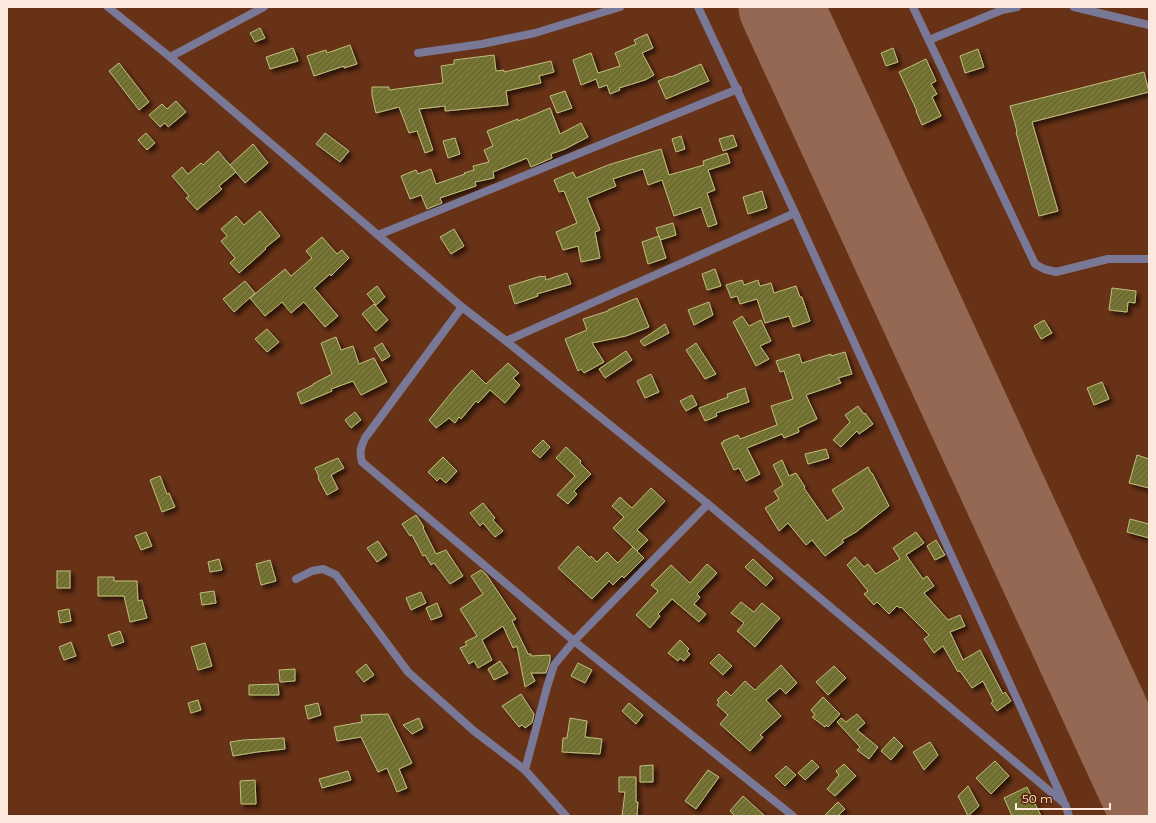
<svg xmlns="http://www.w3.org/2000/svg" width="1156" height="823" font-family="Montserrat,sans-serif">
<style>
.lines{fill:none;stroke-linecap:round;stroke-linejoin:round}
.runway{stroke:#946852;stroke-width:85}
.building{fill:url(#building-hatch);stroke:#c1be7b;filter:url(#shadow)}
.street{stroke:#797897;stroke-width:8}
</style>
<defs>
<pattern id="building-hatch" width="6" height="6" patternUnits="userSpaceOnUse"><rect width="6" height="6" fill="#777432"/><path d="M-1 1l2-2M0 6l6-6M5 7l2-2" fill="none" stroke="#625d3a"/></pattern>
<filter id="shadow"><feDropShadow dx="3.5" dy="3.5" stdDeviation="2" flood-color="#0009"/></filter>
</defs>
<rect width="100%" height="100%" fill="#683216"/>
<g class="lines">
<!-- runway -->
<polyline class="runway" points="781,7 1149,806"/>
</g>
<!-- building -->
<g class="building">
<polygon points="260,28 265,38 255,42 250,33"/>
<polygon points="647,34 653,48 642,53 654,75 645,80 619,88 620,90 610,94 607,85 599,88 596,79 581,85 573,60 591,53 598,73 620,66 615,53 636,44 634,40"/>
<polygon points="350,45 357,64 344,68 344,66 314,76 307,56 326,50 327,53"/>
<polygon points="293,48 298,61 270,69 266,57"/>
<polygon points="893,48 898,62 886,66 881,53"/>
<polygon points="978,49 984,67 965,73 960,56"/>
<polygon points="494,55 496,71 504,70 504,72 551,61 554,72 539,76 541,83 506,91 508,105 445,111 445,106 419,109 433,150 425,153 417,131 409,133 399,107 376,113 372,96 372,87 389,87 389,90 443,83 441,66 454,64 454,60"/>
<polygon points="926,59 936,81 931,84 937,94 932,97 941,116 922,125 916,111 917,111 899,72"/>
<polygon points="119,63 149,102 139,110 109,71"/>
<polygon points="701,64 709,81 666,99 658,81 670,76 671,77"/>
<polygon points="1144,72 1149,92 1032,122 1058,211 1039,216 1016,132 1017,131 1010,106"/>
<polygon points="565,91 572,108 557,113 550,96"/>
<polygon points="176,101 186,112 168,127 165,123 160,127 149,115 162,104 167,109"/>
<polygon points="550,108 560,134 581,123 588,137 565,149 551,154 552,158 531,167 527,158 493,172 494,178 475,182 476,186 440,198 442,203 427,209 421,195 410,199 401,176 416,170 418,174 431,169 436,184 465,174 464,173 474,170 473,166 489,162 484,150 493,146 487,131 518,119 518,121"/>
<polygon points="146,133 155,143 147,150 138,140"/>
<polygon points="325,133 349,151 340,162 316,144"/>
<polygon points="733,135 737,146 723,151 719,139"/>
<polygon points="681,136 685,149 676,152 672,139"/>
<polygon points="455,138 460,154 448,158 443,141"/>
<polygon points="253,144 268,163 245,183 230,165"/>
<polygon points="661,149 669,175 704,165 703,161 727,153 730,163 708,170 715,190 707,193 717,224 708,227 701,207 674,216 662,180 648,185 643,169 613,179 616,186 587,198 600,230 595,232 600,258 581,262 578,246 563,250 556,232 577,223 564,191 559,192 554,180 573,172 576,178 608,165"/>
<polygon points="218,151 236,172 219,186 222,189 197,210 186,198 189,196 172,176 182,167 188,174 201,163 203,165"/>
<polygon points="762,191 767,208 748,214 743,197"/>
<polygon points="260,211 280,236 265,248 266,249 239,273 230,263 235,258 221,241 227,236 221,229 236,216 244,225"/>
<polygon points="673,223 676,235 660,240 656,228"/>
<polygon points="454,229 464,246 451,254 440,237"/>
<polygon points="659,236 666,258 648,264 642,242"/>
<polygon points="322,237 337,254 342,250 349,258 331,276 330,274 314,288 338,316 325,327 304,302 291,313 282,302 265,316 250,298 285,269 291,276 312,258 306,251"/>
<polygon points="715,269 721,286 707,290 702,274"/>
<polygon points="567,273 571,284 537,294 538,296 515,304 509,286 541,276 542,277 545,276 546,280"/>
<polygon points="742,280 744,285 758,280 760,286 771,283 774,293 796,286 800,297 802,297 810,321 793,327 789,316 765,323 757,299 740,304 737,296 731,298 726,285"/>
<polygon points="245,281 255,293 234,312 223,299"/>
<polygon points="377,286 385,297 376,305 367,294"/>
<polygon points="1112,288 1136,291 1135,303 1128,302 1127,312 1109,310"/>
<polygon points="637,298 649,327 626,336 592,343 604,362 584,373 581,369 578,371 565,339 587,330 583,319 608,311 608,310"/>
<polygon points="709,302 713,315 694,325 688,310"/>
<polygon points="374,304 388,320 376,331 362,314"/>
<polygon points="742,316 749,326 761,320 771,341 760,346 769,359 756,366 733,322"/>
<polygon points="1044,320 1052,333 1041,339 1034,326"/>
<polygon points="665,324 669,333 644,346 640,341"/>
<polygon points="267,329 279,342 267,352 255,339"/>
<polygon points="336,337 341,350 353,346 359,364 374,358 387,382 361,395 353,381 331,389 332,391 301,404 297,393 313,385 313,384 332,374 321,343"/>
<polygon points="382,343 390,356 382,361 374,348"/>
<polygon points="696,343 716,374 705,379 686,350"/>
<polygon points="626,351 632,360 605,378 599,369"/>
<polygon points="845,352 852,374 838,378 841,383 806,395 817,419 798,428 799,432 784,438 782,434 747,448 760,474 746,481 739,468 734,470 721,443 724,442 723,441 738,435 740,439 777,425 771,406 793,399 784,371 780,372 776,361 799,354 802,363 831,354 831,356"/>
<polygon points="508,363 519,373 513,378 520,385 505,403 490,390 478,403 476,401 461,419 459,417 455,423 449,418 436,428 429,420 456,387 472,370 486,384"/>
<polygon points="651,374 659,392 645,398 637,381"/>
<polygon points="1102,382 1109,399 1094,405 1087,388"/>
<polygon points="745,388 749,402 716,413 717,416 705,421 699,408 728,397 727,394"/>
<polygon points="692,395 697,405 686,411 680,401"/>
<polygon points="858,406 864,414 865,413 873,424 859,434 857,431 841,447 833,440 850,422 845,415"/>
<polygon points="355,412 361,420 351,428 345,420"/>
<polygon points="543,440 550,447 540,458 532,451"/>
<polygon points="566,447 581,461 580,463 591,474 574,491 577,494 568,504 557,495 575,476 556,458"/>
<polygon points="826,449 829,458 808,464 805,454"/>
<polygon points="1137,455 1149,459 1149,488 1129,483"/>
<polygon points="443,457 457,471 446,483 440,478 437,481 428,472"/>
<polygon points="338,458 344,468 331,475 338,489 327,495 318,478 319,477 315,468"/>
<polygon points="782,460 789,476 796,473 805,487 804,488 827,521 844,509 832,490 868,467 871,473 872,473 889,506 856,532 842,540 844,542 825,556 812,540 806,545 788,523 779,531 765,508 779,499 774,491 783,485 773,465"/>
<polygon points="160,476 167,494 169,493 175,507 162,512 150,480"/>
<polygon points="651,488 665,501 637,530 648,540 637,551 613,528 624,517 612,506 620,497 632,508"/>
<polygon points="483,503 495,518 493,520 503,531 495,537 483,523 480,526 470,513"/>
<polygon points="416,515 424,527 423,528 436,554 446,550 463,576 450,584 434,563 431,565 425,555 423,556 412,535 410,536 402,524"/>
<polygon points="1130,519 1149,524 1149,538 1127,532"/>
<polygon points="146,532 152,546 141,550 135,536"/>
<polygon points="916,532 924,543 906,555 923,579 927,576 934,586 924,593 948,620 960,615 965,626 950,632 963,660 980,650 1003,694 1005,692 1011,701 997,711 991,703 993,701 983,681 972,688 960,671 958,672 943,646 934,653 924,639 929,635 901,607 900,608 897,606 889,614 877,602 874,605 864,594 868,591 847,565 855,557 864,567 868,564 876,574 900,559 893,548"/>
<polygon points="936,540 945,555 935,560 927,546"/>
<polygon points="378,541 387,555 377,562 367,548"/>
<polygon points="578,546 590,558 591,556 597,562 607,552 618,563 633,547 644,558 624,578 622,576 613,585 609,581 592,599 558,568"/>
<polygon points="219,559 222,570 210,572 208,562"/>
<polygon points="753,559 773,578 766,586 745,567"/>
<polygon points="270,560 276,581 261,585 256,564"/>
<polygon points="707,564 717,573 697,594 700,597 694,604 706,614 699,622 672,599 658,614 660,616 650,628 636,615 658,591 651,585 671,565 690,583"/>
<polygon points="481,570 486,574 516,619 512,621 528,654 531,654 531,656 550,655 550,661 546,673 531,673 535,681 525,687 517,646 513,648 503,626 482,640 492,660 478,668 474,661 469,664 460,648 467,645 465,642 477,636 460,609 483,594 471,576"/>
<rect x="57" y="571" width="13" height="17"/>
<polygon points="98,577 114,577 114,581 137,581 138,601 142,600 147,618 130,622 124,596 98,596"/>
<polygon points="214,591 216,603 202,605 200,593"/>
<polygon points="421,592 426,603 411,610 406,598"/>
<polygon points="741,602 754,612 762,603 780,618 755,647 737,631 744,623 731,613"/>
<polygon points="437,603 442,616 431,620 426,608"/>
<polygon points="69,609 71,621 60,623 58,611"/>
<polygon points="120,631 124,642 112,646 108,635"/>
<polygon points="680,640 689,649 687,651 690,654 684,661 680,658 678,661 668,653"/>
<polygon points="71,642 76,656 64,660 59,647"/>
<polygon points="205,643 212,666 198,670 191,647"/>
<polygon points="719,654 732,666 723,675 710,663"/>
<polygon points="500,661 508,673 494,680 488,669"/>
<polygon points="578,663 592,670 585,683 571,676"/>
<polygon points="366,664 374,675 364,682 356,672"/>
<polygon points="781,665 797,683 786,694 780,688 766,700 781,716 760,735 763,737 750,751 720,724 728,715 717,705 719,702 717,700 726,691 731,696 745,681 755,690"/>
<polygon points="834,666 846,678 828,695 816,682"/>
<polygon points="295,669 295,681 280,682 279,670"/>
<polygon points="278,684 279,695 249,695 249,685"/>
<polygon points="521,694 534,714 532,723 525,728 522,725 519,727 502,706"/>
<polygon points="823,697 840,714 828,727 826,725 825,727 812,717 815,715 811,710"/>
<polygon points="198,700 201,710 191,713 188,703"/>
<polygon points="318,703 321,715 308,719 305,706"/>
<polygon points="629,703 643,715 636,724 622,711"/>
<polygon points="388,714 412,763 399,769 407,788 397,792 387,768 378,772 361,737 337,741 334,727 362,722 361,715"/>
<polygon points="857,714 865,723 857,730 878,747 869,759 857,750 860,747 837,722 841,718 846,722"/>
<polygon points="419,718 423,728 412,734 403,725"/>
<polygon points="570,718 587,721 585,737 602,739 600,754 562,752 563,738 567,738"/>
<polygon points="894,737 903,746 891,760 881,751"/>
<polygon points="284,738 285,749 257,752 233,756 230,742 243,740"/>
<polygon points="930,742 938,755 924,770 913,752"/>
<polygon points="812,760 819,767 805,780 798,773"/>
<polygon points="995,761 1009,776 991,794 976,778"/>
<polygon points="844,764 856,776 835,796 827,789 839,775 836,771"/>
<polygon points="653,765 653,782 640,782 640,766"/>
<polygon points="786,766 796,775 785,786 775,776"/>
<polygon points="708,770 719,777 696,809 685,801"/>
<polygon points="348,771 351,780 322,788 319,779"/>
<polygon points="619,777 636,777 636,802 638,802 637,816 622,816 625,792 619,792"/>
<polygon points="255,780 256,804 241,804 240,781"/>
<polygon points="968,786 979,806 968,816 958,796"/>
<polygon points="1027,787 1041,816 1012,816 1004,798"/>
<polygon points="743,796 765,816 735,816 730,811"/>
<polygon points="838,802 845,809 838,816 824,816"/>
</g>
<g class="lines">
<!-- street -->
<g class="street">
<polyline points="108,7 170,57 462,307 506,341 708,504 1065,804 1069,816"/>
<polyline points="698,7 795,213 1063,800"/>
<polyline points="913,7 1035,264 1044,269 1056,272 1108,259 1149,259"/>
<polyline points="1074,7 1149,25"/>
<polyline points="929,40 1002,10 1017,7"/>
<polyline points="418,53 482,44 535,33 620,7"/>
<polyline points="170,57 264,7"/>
<polyline points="378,235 738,89"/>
<path d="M 462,307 L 365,438 C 361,447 359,452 362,462 L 574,641 L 793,816"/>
<polyline points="506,341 795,213"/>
<polyline points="296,579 312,571 323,569 336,575 408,672 474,731 525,770 566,816"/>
<polyline points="525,770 547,687 554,665 574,641 708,504"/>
</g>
</g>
<!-- border -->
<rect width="1156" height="823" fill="none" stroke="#fde8de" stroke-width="16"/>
<!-- scale -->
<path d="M1016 803v6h94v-6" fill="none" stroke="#fde8de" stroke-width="2"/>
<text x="1022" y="803" font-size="12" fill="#fde8de" stroke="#5c2709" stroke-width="3" paint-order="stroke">50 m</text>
</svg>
